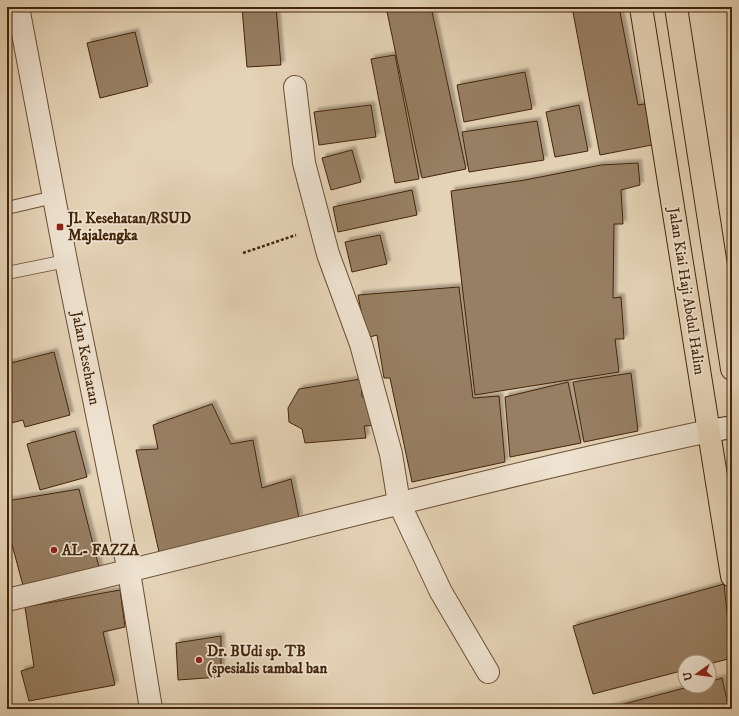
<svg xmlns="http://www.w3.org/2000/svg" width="739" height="716" font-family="'IM FELL DW Pica',serif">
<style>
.building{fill:#977f63;stroke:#432509;filter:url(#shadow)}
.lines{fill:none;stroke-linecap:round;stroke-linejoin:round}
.service-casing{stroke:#6c5034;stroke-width:14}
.minor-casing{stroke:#6c5034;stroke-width:24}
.secondary-casing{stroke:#432509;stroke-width:24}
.primary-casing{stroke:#432509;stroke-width:24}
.path{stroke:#432509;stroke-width:2.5;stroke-dasharray:3 2;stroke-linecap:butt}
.service{stroke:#eee2d0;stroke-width:12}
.minor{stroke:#eee2d0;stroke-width:22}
.secondary{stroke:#eee2d0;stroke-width:22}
.primary{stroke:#e5d3b6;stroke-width:22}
.poi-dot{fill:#8f2418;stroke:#eee2d0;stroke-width:1.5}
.labels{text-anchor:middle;stroke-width:3.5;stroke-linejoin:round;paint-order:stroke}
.poi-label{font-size:15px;font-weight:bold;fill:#432509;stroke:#eee2d0;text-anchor:start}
.street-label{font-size:15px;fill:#432509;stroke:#eee2d0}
</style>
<defs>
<filter id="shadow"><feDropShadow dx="3.5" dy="-3.5" stdDeviation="1" flood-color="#0004"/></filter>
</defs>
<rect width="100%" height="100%" fill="#e5d3b6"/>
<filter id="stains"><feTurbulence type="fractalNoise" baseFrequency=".005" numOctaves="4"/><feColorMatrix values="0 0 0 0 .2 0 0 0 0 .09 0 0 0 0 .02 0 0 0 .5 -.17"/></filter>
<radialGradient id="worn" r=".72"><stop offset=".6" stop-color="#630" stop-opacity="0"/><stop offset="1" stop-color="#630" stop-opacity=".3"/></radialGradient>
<!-- building -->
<g class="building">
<polygon points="276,7 281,65 247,67 242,8"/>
<polygon points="386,7 431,7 466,169 422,178"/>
<polygon points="572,7 619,7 638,105 650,103 657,144 600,155"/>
<polygon points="135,32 148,86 100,98 87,43"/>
<polygon points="395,55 419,179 395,183 371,59"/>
<polygon points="525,72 532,109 464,122 457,85"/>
<polygon points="371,105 376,137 319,145 314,112"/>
<polygon points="579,105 588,151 555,157 546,112"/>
<polygon points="537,121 544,160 469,172 462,132"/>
<polygon points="352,150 361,182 331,190 322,158"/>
<polygon points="638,163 640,185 621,190 623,224 614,224 613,298 621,297 624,339 615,339 619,372 475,395 451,191 525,180 601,165"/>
<polygon points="412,190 417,215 338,232 333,207"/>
<polygon points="380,235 387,264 352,272 345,242"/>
<polygon points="459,287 473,398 499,396 505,462 412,482 390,378 384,378 377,335 366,338 358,295"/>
<polygon points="54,352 70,415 25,427 23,420 7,424 7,383 12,381 7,364"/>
<polygon points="631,373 638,431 584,442 573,382"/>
<polygon points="361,379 362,397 371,398 379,425 364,426 366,438 305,443 302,429 289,422 288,408 299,389"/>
<polygon points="568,382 581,443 510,457 505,397"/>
<polygon points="212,404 231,444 253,440 262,488 291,479 299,518 159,552 136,450 158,449 153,425"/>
<polygon points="75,431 87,477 40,490 27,444"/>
<polygon points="79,489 101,575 25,593 7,526 7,501"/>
<polygon points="724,584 732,658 709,664 709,662 685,662 685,670 593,694 573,626"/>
<polygon points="120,590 125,627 103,632 115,685 29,701 21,671 34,667 25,607"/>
<polygon points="221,636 221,677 178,680 176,643"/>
<polygon points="722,678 729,709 605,709 692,686 709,686 709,682"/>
</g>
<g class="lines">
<defs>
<g id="service">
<polyline points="7,208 54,197"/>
<polyline points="7,273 66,261"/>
</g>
<g id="minor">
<polyline points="18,7 66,261 129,572 151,709"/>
<polyline points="295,87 304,163 328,254 361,344 391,454 399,503 441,592 488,672"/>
<path d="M 7,600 C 242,545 474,481 709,431"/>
</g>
<polyline id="secondary" points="709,431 732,427"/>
<g id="primary">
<polyline points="641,7 732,576"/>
<polyline points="676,7 732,369"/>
</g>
</defs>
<!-- service casing -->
<use href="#service" class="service-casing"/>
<!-- minor casing -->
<use href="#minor" class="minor-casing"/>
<!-- secondary casing -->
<use href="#secondary" class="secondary-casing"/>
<!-- primary casing -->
<use href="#primary" class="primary-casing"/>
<!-- path -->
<polyline class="path" points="243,253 296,235"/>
<!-- service -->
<use href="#service" class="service"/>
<!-- minor -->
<use href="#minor" class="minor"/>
<!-- secondary -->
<use href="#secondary" class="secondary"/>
<!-- primary -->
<use href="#primary" class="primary"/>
</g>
<!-- markers -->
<g class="poi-dot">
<rect x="56" y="223" width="8" height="8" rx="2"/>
<circle cx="54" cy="550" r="4"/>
<circle cx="199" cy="660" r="4"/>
</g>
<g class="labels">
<!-- poi labels -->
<g class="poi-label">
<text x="68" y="223">Jl. Kesehatan/RSUD<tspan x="68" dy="17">Majalengka</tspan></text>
<text x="62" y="555">AL- FAZZA</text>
<text x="207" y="656">Dr. BUdi sp. TB<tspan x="207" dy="17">(spesialis tambal ban</tspan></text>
</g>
<!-- street labels -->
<g class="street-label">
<text transform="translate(687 291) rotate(81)" y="5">Jalan Kiai Haji Abdul Halim</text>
<text transform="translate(86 358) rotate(79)" y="5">Jalan Kesehatan</text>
</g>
</g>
<!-- margin -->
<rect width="739" height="716" fill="none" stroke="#e5d3b6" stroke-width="24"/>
<rect x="8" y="8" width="723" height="700" fill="none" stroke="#432509" stroke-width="2"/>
<rect x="12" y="12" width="715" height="692" fill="none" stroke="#432509"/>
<!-- north arrow -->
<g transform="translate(697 674) rotate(256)"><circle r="19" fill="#eee2d0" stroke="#aa9680"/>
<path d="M0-3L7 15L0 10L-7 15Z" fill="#8f2418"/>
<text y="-6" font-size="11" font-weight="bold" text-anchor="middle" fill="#432509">U</text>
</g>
<rect width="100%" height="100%" filter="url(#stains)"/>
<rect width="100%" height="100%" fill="url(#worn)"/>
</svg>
